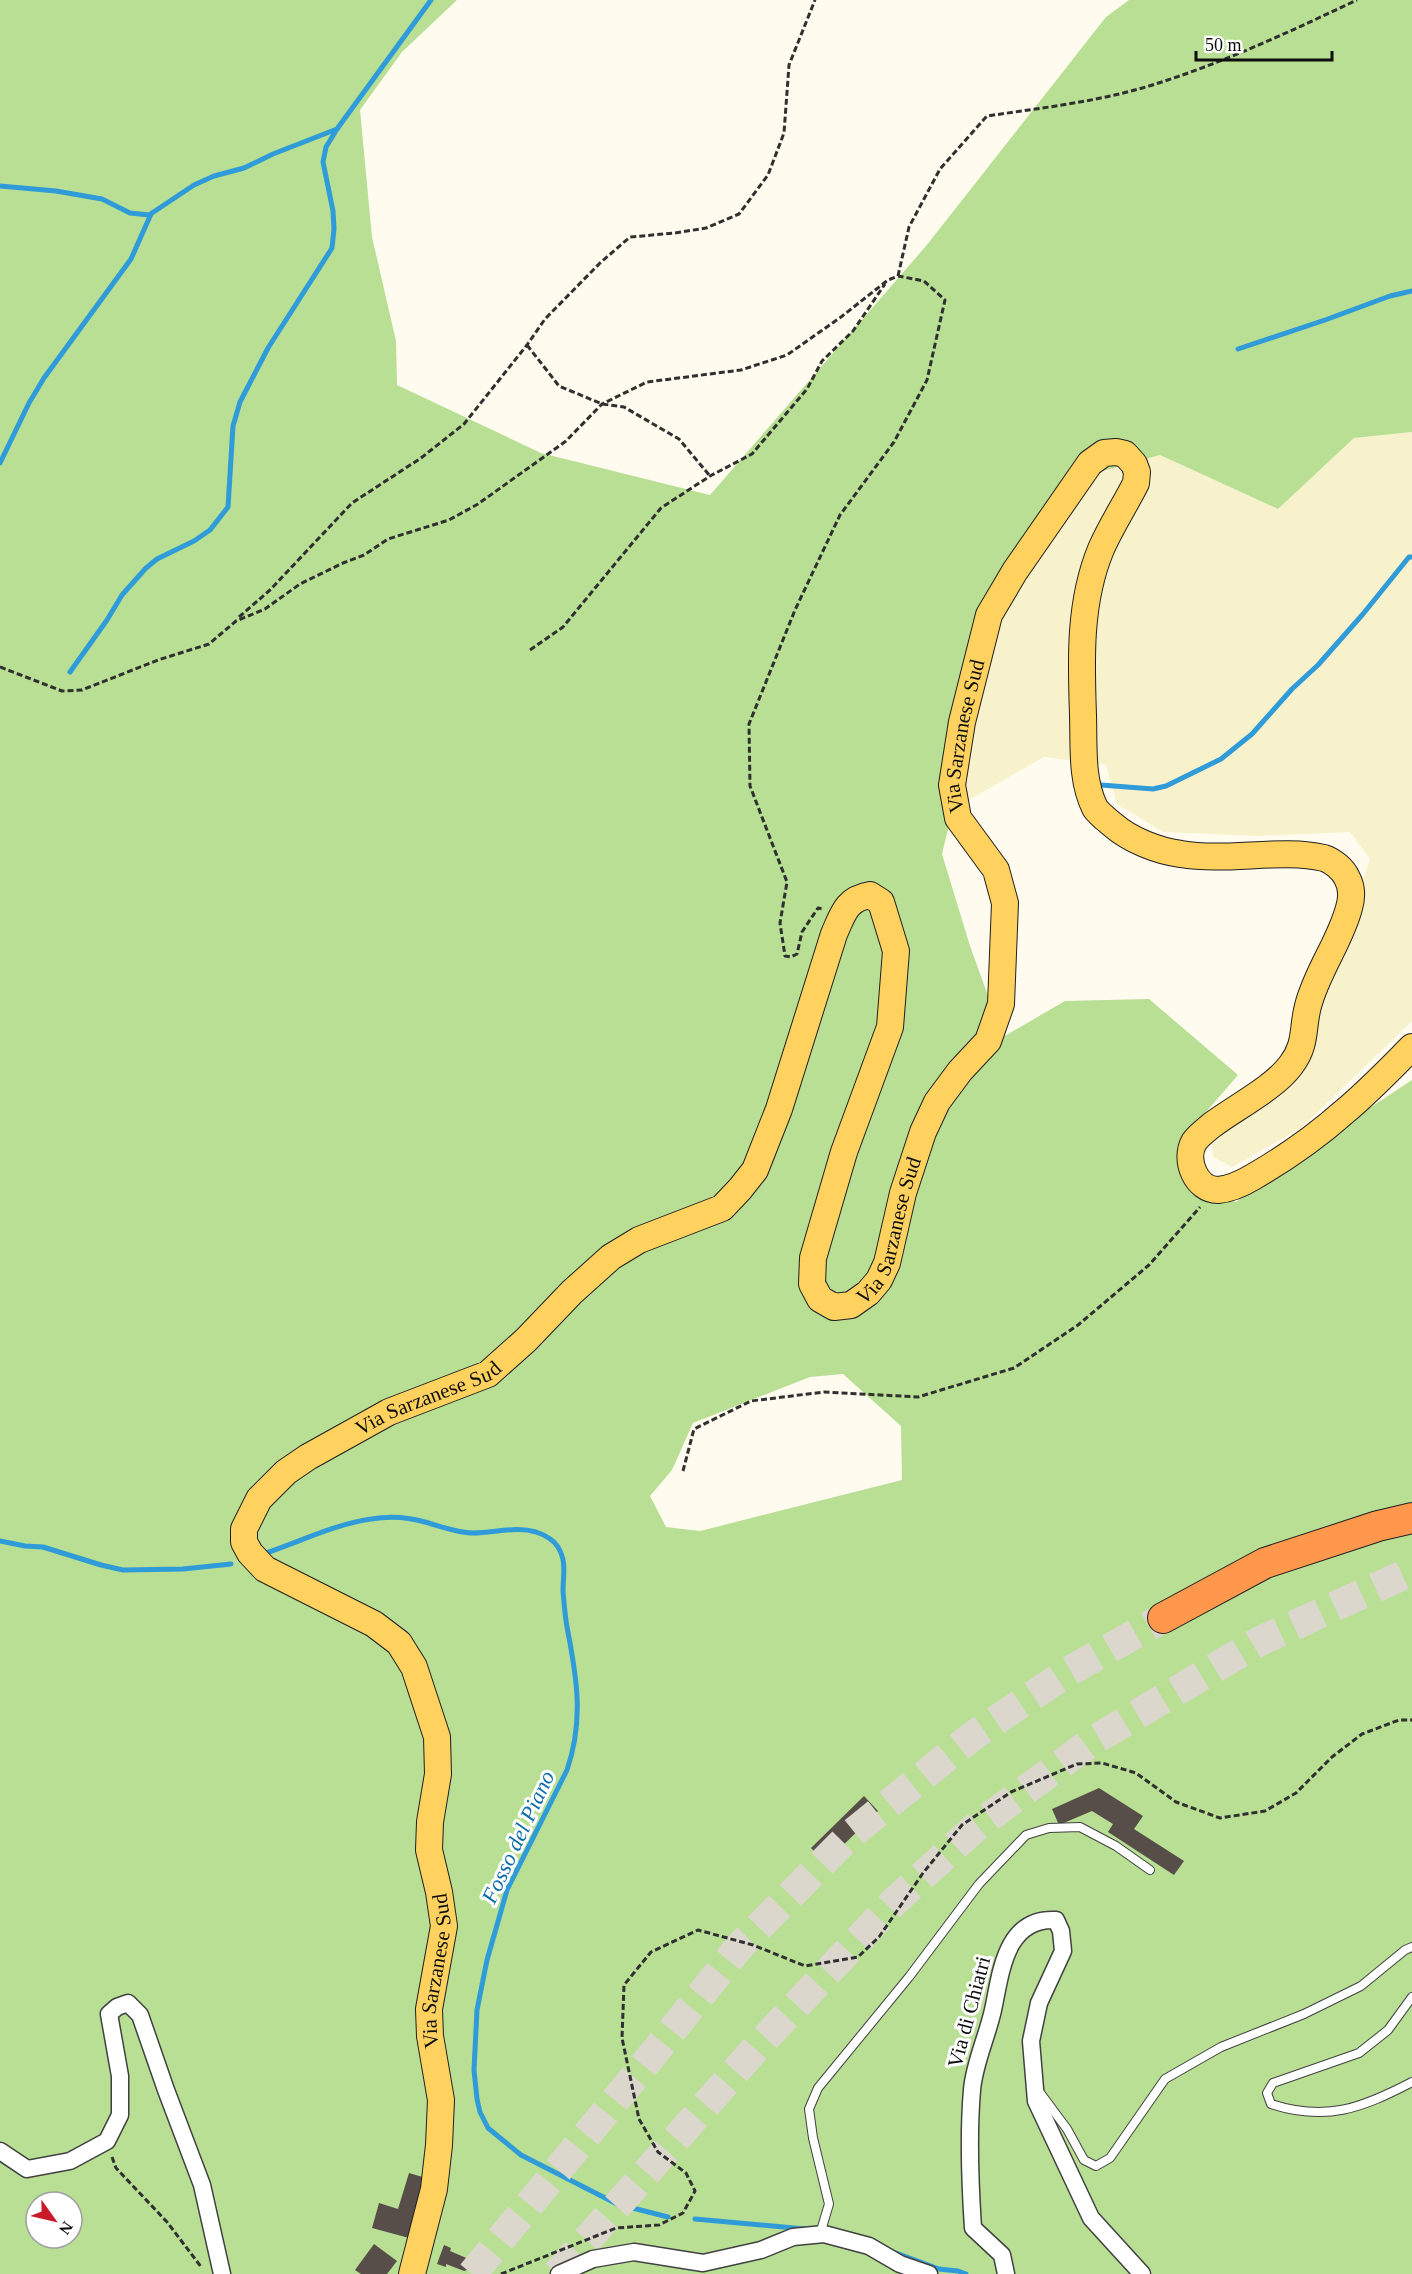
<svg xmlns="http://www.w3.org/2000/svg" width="1412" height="2274" font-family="Georgia,serif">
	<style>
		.farmland { fill: #f8f2cc }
		.forest { fill: #b8df93; fill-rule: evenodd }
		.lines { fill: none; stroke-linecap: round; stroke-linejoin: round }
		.stream { stroke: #2f9bd8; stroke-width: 5 }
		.building { fill: #574e49 }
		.motorway-tunnel { stroke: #dbd7cd; stroke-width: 30; stroke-dasharray: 30 15; stroke-linecap: butt }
		.service-casing { stroke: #414141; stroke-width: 10 }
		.minor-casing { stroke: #414141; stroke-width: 19 }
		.primary-casing { stroke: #1f1f1f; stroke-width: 28 }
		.motorway-casing { stroke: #1f1f1f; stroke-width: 32 }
		.path { stroke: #303030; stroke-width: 3; stroke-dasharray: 6 3; stroke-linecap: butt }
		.service { stroke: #fff; stroke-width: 8 }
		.minor { stroke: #fff; stroke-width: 16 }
		.primary { stroke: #ffd25f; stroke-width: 26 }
		.motorway { stroke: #ff974d; stroke-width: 30 }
		.labels { text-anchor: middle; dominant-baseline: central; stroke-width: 6; stroke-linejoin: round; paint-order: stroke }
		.street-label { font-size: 21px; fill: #0e0e0e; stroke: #fff }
		.water-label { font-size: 22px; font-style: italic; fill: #0c6baa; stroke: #fff }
	</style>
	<rect width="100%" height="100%" fill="#fffbef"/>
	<!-- farmland -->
	<polygon class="farmland" points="1412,432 1412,1021 1301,1128 1232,1167 1213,1157 1211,1134 1313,1049 1328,980 1370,859 1350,832 1257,836 1163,832 1117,804 1106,765 1044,757 953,809 989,615 1085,476 1160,455 1278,509 1354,438"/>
	<!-- forest -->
	<path class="forest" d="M0,0h457l-55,52 -42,58 12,127 24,104 1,44 144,68 169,42 216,-249 180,-229 23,-17h283v432l-58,6 -76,71 -118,-54 -75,21 -96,139 -36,194 -11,45 28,92 33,91 62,-36 84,-2 89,76 -56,65 5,45 49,17 85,-62 91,-60v1194h-1412zM843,1374l58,52 1,54 -202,51 -34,-4 -16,-31 22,-26 21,-47 117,-46zM36,2202h36v36h-36z"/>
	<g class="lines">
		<!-- stream -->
		<g class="stream">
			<polyline points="0,186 56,191 102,199 130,213 149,215 194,185 214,176 244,168 273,154 337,129"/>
			<polyline points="1238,349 1325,320 1390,296 1412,291"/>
			<polyline points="0,463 29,403 44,378 131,259 151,214"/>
			<polyline points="70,672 107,620 122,595 146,568 157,559 194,541 210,530 228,507 233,426 240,402 268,348 332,248 334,229 333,211 323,162 326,147 337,129 431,0"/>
			<polyline points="1101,785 1153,789 1166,786 1221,759 1252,734 1292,689 1318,665 1363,614 1409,557 1412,557"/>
			<polyline points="0,1541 25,1546 43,1547 101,1565 123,1570 183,1569 231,1564"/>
			<path d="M263,1554c34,-11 72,-30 108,-35 17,-3 37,-2 54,3 15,4 32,11 48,11 21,0 43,-7 63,-1 9,3 17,7 22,15 9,15 5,28 5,44 1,12 2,25 4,36 10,51 17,93 0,143l-60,120 -20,70 -10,50 -3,60 3,29 3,13 8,16 33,27 96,49 51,13"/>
			<polyline points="695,2219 805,2229"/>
			<polyline points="896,2253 939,2269 958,2271 966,2274"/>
		</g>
	</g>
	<!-- building -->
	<g class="building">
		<polygon points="1099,1788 1143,1816 1134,1829 1184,1861 1174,1875 1108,1832 1113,1824 1092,1811 1059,1825 1052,1809"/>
		<polygon points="864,1796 878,1811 825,1863 811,1848"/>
		<polygon points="409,2173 426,2178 409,2238 372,2228 379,2203 398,2209"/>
		<polygon points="374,2244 397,2261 387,2274 361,2274 355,2270"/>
		<polygon points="444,2245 451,2248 450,2251 471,2260 470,2269 464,2271 446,2264 446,2267 437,2264"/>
	</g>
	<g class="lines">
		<!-- motorway-tunnel -->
		<g class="motorway-tunnel">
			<polyline points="472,2274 637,2074 740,1946 849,1836 974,1735 1068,1672 1163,1618"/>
			<polyline points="557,2274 757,2047 895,1901 977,1826 1091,1742 1260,1641 1412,1571"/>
		</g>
		<defs>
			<g id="service">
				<path d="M1412,1997l-24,33 -29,23 -86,30 -6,10 4,11c56,18 91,4 141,-22"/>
				<polyline points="1038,2090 1067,2129 1084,2160 1096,2166 1110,2158 1165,2079 1221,2047 1304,2014 1361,1986 1405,1950 1412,1947"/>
				<polyline points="820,2234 829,2204 813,2138 809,2109 818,2088 909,1977 979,1884 1026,1835 1049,1828 1080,1827 1116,1846 1150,1870"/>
			</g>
			<g id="minor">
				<polyline points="0,2151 27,2169 70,2161 107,2141 120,2115 120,2076 109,2014 117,2007 128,2003 140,2015 166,2090 202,2185 222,2274"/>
				<polyline points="559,2274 593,2259 634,2252 703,2263 761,2250 793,2237 824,2234 869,2246 900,2264 929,2274"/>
				<path d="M1006,2274l-4,-19 -29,-27c-3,-45 -5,-92 -1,-138 2,-26 15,-53 21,-80 8,-37 12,-93 63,-90l5,11 2,20 -24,52 -8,38 5,60 55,117 51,56"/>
			</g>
			<g id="primary">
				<path id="s1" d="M412,2274l22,-85 5,-44 2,-45 -11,-64 -1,-27 15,-83 -5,-34 -10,-42 1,-28 8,-48 -1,-37 -23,-70 -15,-24 -25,-19 -109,-55 -15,-16 -6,-11v-13l15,-30 27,-27 22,-15 81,-45 99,-38 38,-34 46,-48 39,-35 28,-17 83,-32 18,-19 15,-19 24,-61 55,-175c9,-20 12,-35 36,-39l11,7 15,49 -6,76 -46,125 -31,106 -1,26 8,15 14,8 17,-2 17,-12 11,-13 8,-17 16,-70 20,-61 14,-30 23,-31 28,-30 13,-37 4,-101 -9,-33 -38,-52 -6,-33 10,-63 27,-107 26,-44 75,-108 14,-10 12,-1 9,2 9,10 3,8 -1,11c-11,22 -25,43 -35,66 -22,53 -20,111 -18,166 1,31 -2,65 12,93 4,6 12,12 18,17 17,15 45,26 68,29 45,8 101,-6 143,4 9,3 19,11 23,20 5,9 5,20 2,30 -9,34 -32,63 -41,98 -6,22 -1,38 -17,59 -17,23 -55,42 -79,60 -6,5 -14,11 -18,17 -10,18 2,48 24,48 12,-1 25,-7 35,-13 31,-18 64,-41 91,-65 24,-20 46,-43 68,-65"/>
			</g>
			<polyline id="motorway" points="1163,1618 1265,1563 1378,1526 1412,1518"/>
		</defs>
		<!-- service casing -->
		<use href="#service" class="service-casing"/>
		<!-- minor casing -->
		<use href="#minor" class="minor-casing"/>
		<!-- primary casing -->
		<use href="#primary" class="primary-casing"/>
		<!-- motorway casing -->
		<use href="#motorway" class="motorway-casing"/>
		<!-- path -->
		<g class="path">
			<path d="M898,276l11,-49 31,-58 47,-53c54,-8 109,-14 162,-30 72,-22 140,-54 208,-86"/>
			<polyline points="527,345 559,386 602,404 624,407 679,439 710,476"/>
			<polyline points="239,617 270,590 352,503 421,458 464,424 527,345 545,319 600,263 630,237 675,233 706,228 739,214 768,175 784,133 789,65 815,0"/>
			<polyline points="530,650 563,627 661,508 710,476 752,454 807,389 822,361 853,331 885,284"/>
			<polyline points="0,667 62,691 82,690 158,660 209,644 236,621 265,609 300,584 343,563 364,555 388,539 449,520 478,504 566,441 602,404 647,382 741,370 787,355 841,317 888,280 898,276 924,281 945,300 927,380 894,442 840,515 795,610 749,724 750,786 787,882 780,923 785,956 791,957 797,954 802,932 818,908 823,909"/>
			<polyline points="683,1471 694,1429 751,1401 824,1392 918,1397 1014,1368 1078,1325 1149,1265 1200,1207"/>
			<polyline points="112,2157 116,2168 167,2222 202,2268"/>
			<polyline points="501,2274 616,2228 659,2225 683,2213 695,2191 686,2173 658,2152 639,2119 622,2038 624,1985 651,1952 698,1930 753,1945 805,1966 858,1957 879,1937 923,1873 962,1825 1011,1792 1077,1764 1102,1763 1136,1773 1176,1802 1220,1818 1265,1811 1296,1793 1332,1757 1362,1734 1399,1720 1412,1720"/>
		</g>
		<!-- service -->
		<use href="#service" class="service"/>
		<!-- minor -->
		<use href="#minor" class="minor"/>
		<!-- primary -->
		<use href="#primary" class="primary"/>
		<!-- motorway -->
		<use href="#motorway" class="motorway"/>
	</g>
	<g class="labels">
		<!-- street labels -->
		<g class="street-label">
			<text stroke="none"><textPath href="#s1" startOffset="2880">Via Sarzanese Sud</textPath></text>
			<text stroke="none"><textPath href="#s1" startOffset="2340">Via Sarzanese Sud</textPath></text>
			<text stroke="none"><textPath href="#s1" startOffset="1080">Via Sarzanese Sud</textPath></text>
			<text stroke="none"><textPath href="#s1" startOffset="308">Via Sarzanese Sud</textPath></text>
			<text transform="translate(969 2012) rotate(-75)">Via di Chiatri</text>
		</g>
		<!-- water labels -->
		<g class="water-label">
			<text transform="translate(518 1837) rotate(-65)">Fosso del Piano</text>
		</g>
	</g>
	<!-- north arrow -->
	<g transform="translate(54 2220) rotate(124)"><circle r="28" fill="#ffffff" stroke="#9f9f9f" stroke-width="1.5"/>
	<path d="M0-4.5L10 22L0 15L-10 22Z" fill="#ca1a29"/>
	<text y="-9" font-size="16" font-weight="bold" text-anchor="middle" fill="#0e0e0e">N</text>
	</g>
	<!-- scale -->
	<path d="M1196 51v9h136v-9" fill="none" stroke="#0e0e0e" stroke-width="3"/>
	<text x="1205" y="51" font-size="18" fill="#0e0e0e" stroke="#ffffff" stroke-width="4.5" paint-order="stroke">50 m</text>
</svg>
